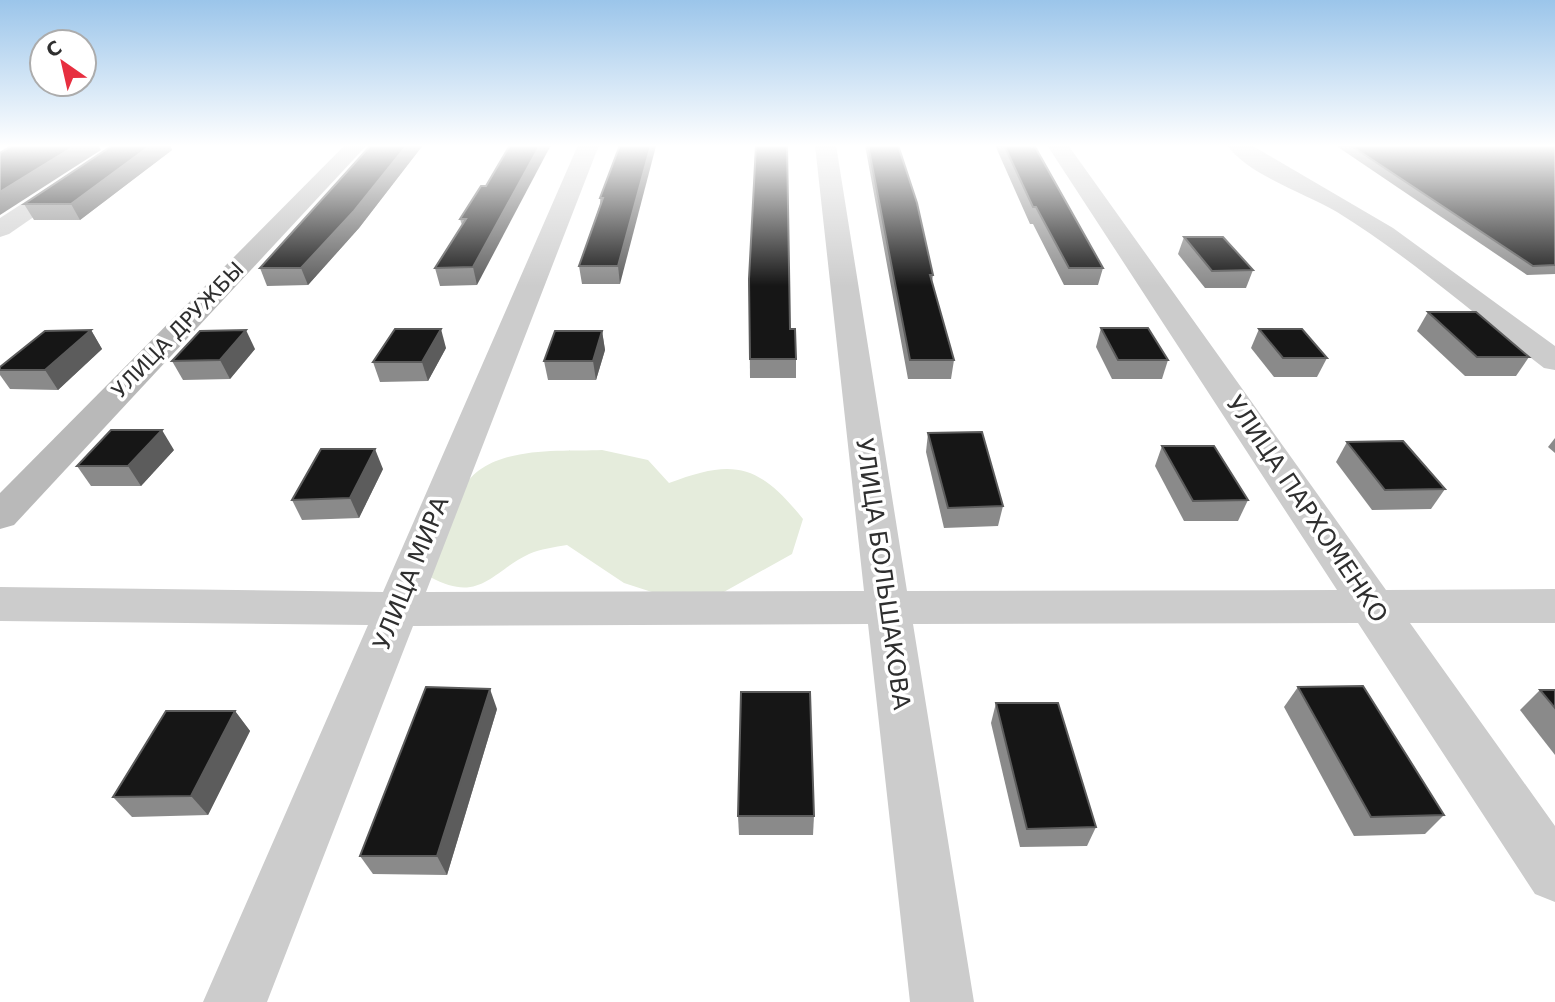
<svg xmlns="http://www.w3.org/2000/svg" width="1555" height="1002" font-family="'DejaVu Sans',sans-serif">
	<style>
		.green { fill: #e5ecdc }
		.lines { fill: none; stroke-linecap: round; stroke-linejoin: round }
		.street { fill: #ccc; fill-rule: evenodd }
		.secondary { fill: #b9b9b9; fill-rule: evenodd }
		.wall { fill: #8a8a8a }
		.shaded-wall { fill: #5c5c5c }
		.building { fill: #161616; stroke: #5c5c5c; stroke-width: 2 }
		.labels { text-anchor: middle; dominant-baseline: central; stroke-width: 7; stroke-linejoin: round; paint-order: stroke }
		.far-street-label { font-size: 21px; fill: #2f2f2f; stroke: #fff }
		.street-label { font-size: 24px; fill: #2f2f2f; stroke: #fff }
	</style>
	<rect width="100%" height="100%" fill="#fff"/>
	<!-- green -->
	<path class="green" d="M602,450l46,10 21,23c65,-25 90,-19 134,36l-11,35 -70,39 -64,1 -34,-11 -57,-38c-12,2 -27,4 -38,9 -38,18 -49,50 -99,23 10,-28 18,-60 32,-87 25,-46 97,-38 140,-40z"/>
	<g class="lines">
		<!-- street -->
		<g class="street">
			<polygon points="113,145 138,145 9,234 0,237 0,218"/>
			<polygon points="578,145 599,145 426,592 864,591 815,145 836,145 907,591 1337,590 1047,145 1068,145 1386,590 1555,589 1555,623 1410,623 1555,826 1555,902 1535,894 1358,623 913,624 974,1002 910,1002 868,624 413,626 267,1002 203,1002 368,625 0,621 0,587 383,592"/>
			<path d="M1227,145h24l142,83 162,118v24l-11,-2c-68,-52 -134,-111 -207,-156 -32,-19 -89,-37 -110,-67z"/>
		</g>
		<!-- secondary -->
		<polygon class="secondary" points="345,145 367,145 14,525 0,529 0,493"/>
	</g>
	<!-- wall -->
	<g class="wall">
		<polygon points="113,145 170,145 172,150 80,220 34,220 24,204"/>
		<polygon points="371,145 423,145 359,228 308,285 267,286 260,268"/>
		<polygon points="620,145 620,284 582,284 579,266 600,205 600,198"/>
		<polygon points="865,145 898,145 933,275 932,282 954,360 951,379 908,379"/>
		<polygon points="995,145 1031,145 1103,268 1098,285 1064,285 1033,224 1030,224"/>
		<polygon points="1335,145 1555,145 1555,274 1527,275"/>
		<polygon points="486,186 477,285 440,286 435,268 462,225 460,219"/>
		<polygon points="1184,237 1253,270 1246,288 1205,288 1178,254"/>
		<polygon points="749,279 796,359 796,378 750,378"/>
		<polygon points="1428,312 1529,357 1516,376 1465,376 1417,331"/>
		<polygon points="1101,328 1168,360 1162,379 1112,379 1096,347"/>
		<polygon points="1259,329 1327,358 1317,377 1274,377 1251,348"/>
		<polygon points="91,330 102,349 58,390 10,389 0,375 0,367"/>
		<polygon points="602,331 605,350 596,380 548,380 544,361"/>
		<polygon points="446,348 428,381 380,382 373,362"/>
		<polygon points="255,349 230,379 183,380 172,361"/>
		<polygon points="928,433 1003,506 998,526 944,528 926,452"/>
		<polygon points="1555,438 1555,453 1548,447"/>
		<polygon points="1347,442 1445,489 1431,509 1372,510 1336,462"/>
		<polygon points="1162,446 1248,500 1238,521 1184,521 1155,466"/>
		<polygon points="174,450 141,486 91,486 77,466"/>
		<polygon points="383,469 359,518 302,520 292,500"/>
		<polygon points="1298,687 1444,815 1425,834 1354,836 1284,707"/>
		<polygon points="1540,690 1555,690 1555,755 1520,710"/>
		<polygon points="996,703 1096,827 1087,846 1020,847 991,723"/>
		<polygon points="497,709 447,875 373,874 360,856"/>
		<polygon points="235,711 250,731 208,815 132,817 113,797"/>
		<polygon points="738,816 814,816 813,835 739,835"/>
	</g>
	<!-- shaded-wall -->
	<g class="shaded-wall">
		<polygon points="76,145 98,145 101,150 0,215 0,192"/>
		<polygon points="151,145 170,145 172,150 80,220 71,204"/>
		<polygon points="407,145 423,145 359,228 308,285 301,268"/>
		<polygon points="540,145 551,145 477,285 473,267"/>
		<polygon points="651,145 656,146 620,284 618,266"/>
		<polygon points="441,329 446,348 428,381 422,362"/>
		<polygon points="91,330 102,349 58,390 45,370"/>
		<polygon points="246,330 255,349 230,379 220,360"/>
		<polygon points="602,331 605,350 596,380 593,361"/>
		<polygon points="162,430 174,450 141,486 128,466"/>
		<polygon points="375,449 383,469 359,518 350,498"/>
		<polygon points="490,689 497,709 447,875 437,856"/>
		<polygon points="235,711 250,731 208,815 191,796"/>
	</g>
	<!-- building -->
	<g class="building">
		<polygon points="13,145 76,145 0,192 0,153"/>
		<polygon points="113,145 151,145 71,204 24,204"/>
		<polygon points="371,145 407,145 354,211 301,268 260,268"/>
		<polygon points="510,145 540,145 473,267 435,268 466,219 460,219 481,186 486,186"/>
		<polygon points="620,145 651,145 618,266 579,266 603,198 600,198"/>
		<polygon points="756,145 787,145 790,329 795,329 796,359 750,359 749,279"/>
		<polygon points="868,145 898,145 917,203 933,275 930,275 954,360 910,360"/>
		<polygon points="1004,145 1031,145 1032,147 1034,145 1103,268 1069,268 1036,207 1033,207"/>
		<polygon points="1350,145 1555,145 1555,265 1533,266"/>
		<polygon points="1184,237 1223,237 1253,270 1212,271"/>
		<polygon points="1428,312 1476,312 1529,357 1477,357"/>
		<polygon points="1101,328 1148,328 1168,360 1118,360"/>
		<polygon points="395,329 441,329 422,362 373,362"/>
		<polygon points="1259,329 1302,329 1327,358 1283,358"/>
		<polygon points="91,330 45,370 0,370 0,367 45,331"/>
		<polygon points="246,330 220,360 172,361 200,331"/>
		<polygon points="555,331 602,331 593,361 544,361"/>
		<polygon points="111,430 162,430 128,466 77,466"/>
		<polygon points="982,432 1003,506 948,508 928,433"/>
		<polygon points="1403,441 1445,489 1385,490 1347,442"/>
		<polygon points="1162,446 1214,446 1248,500 1193,501"/>
		<polygon points="321,449 375,449 350,498 292,500"/>
		<polygon points="1363,686 1444,815 1371,817 1298,687"/>
		<polygon points="426,687 490,689 437,856 360,856"/>
		<polygon points="1540,690 1555,690 1555,708"/>
		<polygon points="741,692 810,692 814,816 738,816"/>
		<polygon points="996,703 1058,703 1096,827 1027,829"/>
		<polygon points="166,711 235,711 191,796 113,797"/>
	</g>
	<!-- sky -->
	<linearGradient id="sky" x2="0" y2="1"><stop stop-color="#9bc5ea"/><stop offset="0.51" stop-color="#fff"/><stop offset="1" stop-color="#fff" stop-opacity="0"/></linearGradient>
	<rect width="1555" height="286" fill="url(#sky)"/>
	<g class="labels">
		<!-- far-street labels -->
		<g class="far-street-label">
			<text transform="translate(178 330) rotate(-46)">УЛИЦА ДРУЖБЫ</text>
		</g>
		<!-- street labels -->
		<g class="street-label">
			<text transform="translate(1307 509) rotate(56)">УЛИЦА ПАРХОМЕНКО</text>
			<text transform="translate(411 573) rotate(-68)">УЛИЦА МИРА</text>
			<text transform="translate(883 574) rotate(82)">УЛИЦА БОЛЬШАКОВА</text>
		</g>
	</g>
	<!-- north arrow -->
	<g transform="translate(63 63) rotate(326)"><circle r="33" fill="#ffffff" stroke="#acacac" stroke-width="2"/>
	<path d="M0-5L12 26L0 18L-12 26Z" fill="#e72f40"/>
	<text y="-10" font-size="19" font-weight="bold" text-anchor="middle" fill="#2f2f2f">С</text>
	</g>
</svg>
